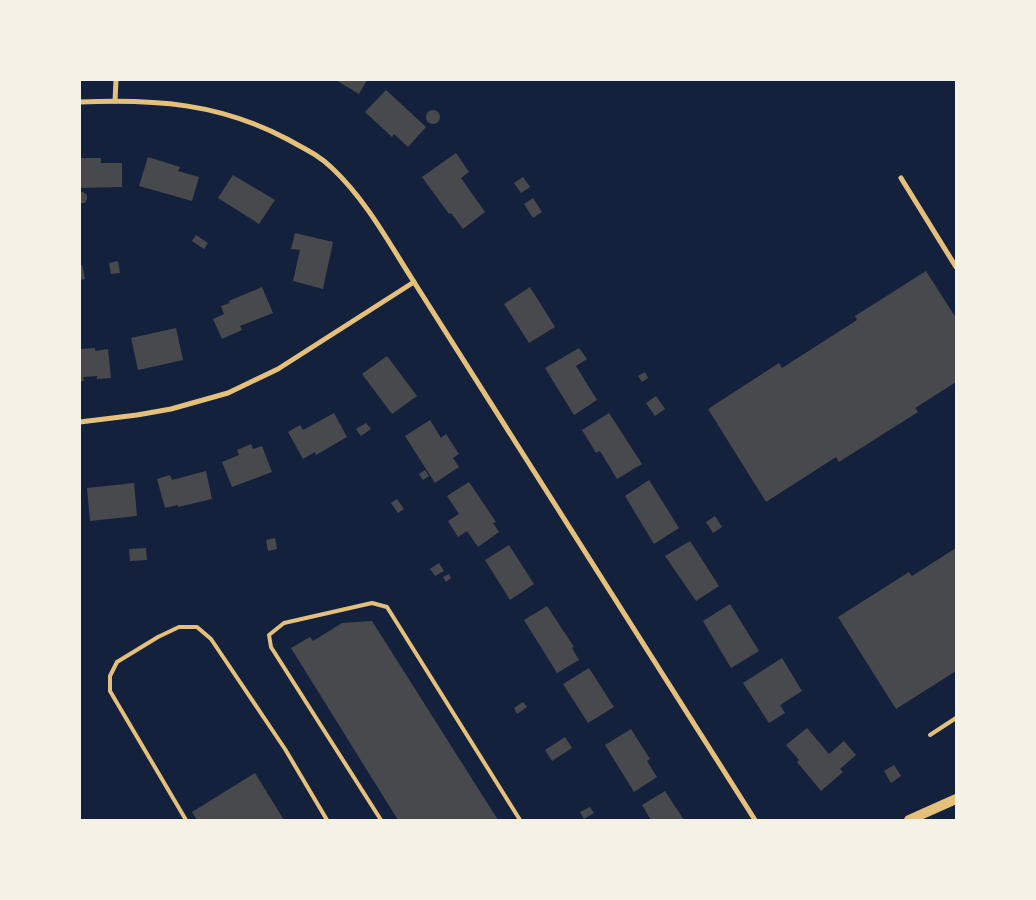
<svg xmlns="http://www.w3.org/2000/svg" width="1036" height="900" font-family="Jost,sans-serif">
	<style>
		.building { fill: #48494c }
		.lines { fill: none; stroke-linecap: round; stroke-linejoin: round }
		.service { stroke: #e5c07b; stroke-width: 4 }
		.minor { stroke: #e5c07b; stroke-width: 5 }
		.secondary { stroke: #e5c07b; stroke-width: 10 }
	</style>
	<rect width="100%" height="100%" fill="#14213d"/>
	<!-- building -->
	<g class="building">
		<polygon points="336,80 367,80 359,94"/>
		<polygon points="386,90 426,127 408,147 394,134 392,137 365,112"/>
		<circle cx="433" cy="117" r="7"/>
		<polygon points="456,153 469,172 461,178 485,212 463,229 451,213 449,214 422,177"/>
		<polygon points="148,157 180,167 178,171 199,177 192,201 139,186"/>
		<polygon points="80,158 101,158 101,163 122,163 122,187 80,188"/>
		<polygon points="233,175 275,200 259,224 218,198"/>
		<polygon points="523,177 530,187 521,193 514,183"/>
		<polygon points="80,192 83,192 87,195 87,199 85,203 80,203"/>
		<polygon points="533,198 542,212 533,218 524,204"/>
		<polygon points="295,233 333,242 323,289 293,281 300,250 291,249"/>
		<polygon points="196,235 208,243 204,249 192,241"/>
		<polygon points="118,261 120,273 111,274 109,263"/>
		<polygon points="80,265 82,265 85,279 80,280"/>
		<polygon points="926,271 956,318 956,382 915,408 918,412 839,462 836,457 766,502 708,409 779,363 782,368 857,320 855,316"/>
		<polygon points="262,287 273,313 240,326 242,330 222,339 213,319 224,314 221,306 230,303 229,301"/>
		<polygon points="530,287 555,327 529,343 504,304"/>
		<polygon points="176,328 183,360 138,370 131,338"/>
		<polygon points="95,348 95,351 108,349 111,378 97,379 97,376 83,377 84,381 80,381 80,349"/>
		<polygon points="579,348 587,359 576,366 597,400 574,415 545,368"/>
		<polygon points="387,356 417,396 392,414 362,374"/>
		<polygon points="645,372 648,378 642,382 638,376"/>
		<polygon points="656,396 665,409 655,416 646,403"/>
		<polygon points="334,413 347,437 316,455 315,452 303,459 288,432 300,425 303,430"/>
		<polygon points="609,413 642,464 617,479 600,451 596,453 582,430"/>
		<polygon points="430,420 441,438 446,434 459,454 453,458 459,467 435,483 405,436"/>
		<polygon points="366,423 371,429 361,436 356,429"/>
		<polygon points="251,444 253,449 262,446 272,472 232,487 222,462 239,455 237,450"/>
		<polygon points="425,470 429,476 423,480 419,474"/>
		<polygon points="206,471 212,499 178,507 178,505 165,508 157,479 170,475 172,480"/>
		<polygon points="649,480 679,528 654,544 625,496"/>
		<polygon points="469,482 496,522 493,523 499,532 478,547 467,531 458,537 448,521 459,514 447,496"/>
		<polygon points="134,483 137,516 90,521 87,488"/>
		<polygon points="397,499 404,509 398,513 391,503"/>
		<polygon points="715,516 722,527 713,533 706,522"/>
		<polygon points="275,538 277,549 268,551 266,540"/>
		<polygon points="690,541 719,586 696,601 665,556"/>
		<polygon points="509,545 534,584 510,600 485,560"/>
		<polygon points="146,548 147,560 130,561 129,549"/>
		<polygon points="956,548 956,671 896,709 838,617 909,572 912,576"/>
		<polygon points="439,563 444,571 435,576 430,569"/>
		<polygon points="449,574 451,578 446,582 443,577"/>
		<polygon points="730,604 759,651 731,668 703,621"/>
		<polygon points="547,606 574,647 572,648 579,660 557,673 524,620"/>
		<polygon points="372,621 498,820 398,820 291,648 310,637 313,641 342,623"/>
		<polygon points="782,658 802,691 780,705 785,713 769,723 743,683"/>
		<polygon points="589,668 614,707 588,723 563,684"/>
		<polygon points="523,702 527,707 517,714 514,708"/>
		<polygon points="807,728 829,754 844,741 856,755 840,769 843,772 821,791 797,762 799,760 786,745"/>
		<polygon points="631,729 650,759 647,761 657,777 634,792 605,745"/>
		<polygon points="565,737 572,748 552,761 545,750"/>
		<polygon points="894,765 901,776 891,783 884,771"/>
		<polygon points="255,773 284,820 197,820 192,812"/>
		<polygon points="665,791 684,820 651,820 642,805"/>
		<polygon points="590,807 594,813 584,819 580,812"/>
	</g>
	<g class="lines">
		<!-- service -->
		<g class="service">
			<polyline points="930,735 956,718"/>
			<polyline points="186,820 110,691 110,676 117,662 158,637 179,627 197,627 211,639 285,749 327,820"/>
			<polyline points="381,820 271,647 269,635 284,623 372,603 387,607 520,820"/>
		</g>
		<!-- minor -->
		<g class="minor">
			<polyline points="115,101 116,80"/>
			<path d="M80,102c75,-3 139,1 207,37 16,9 32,16 45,29 34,32 57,75 82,114l341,538"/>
			<polyline points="901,178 956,267"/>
			<polyline points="80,422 137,415 171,409 228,393 278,369 414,282"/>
		</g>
		<!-- secondary -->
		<polyline class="secondary" points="909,820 956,799"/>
	</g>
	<!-- border -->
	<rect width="1036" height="900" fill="none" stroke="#f6f1e7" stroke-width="162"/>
</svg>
